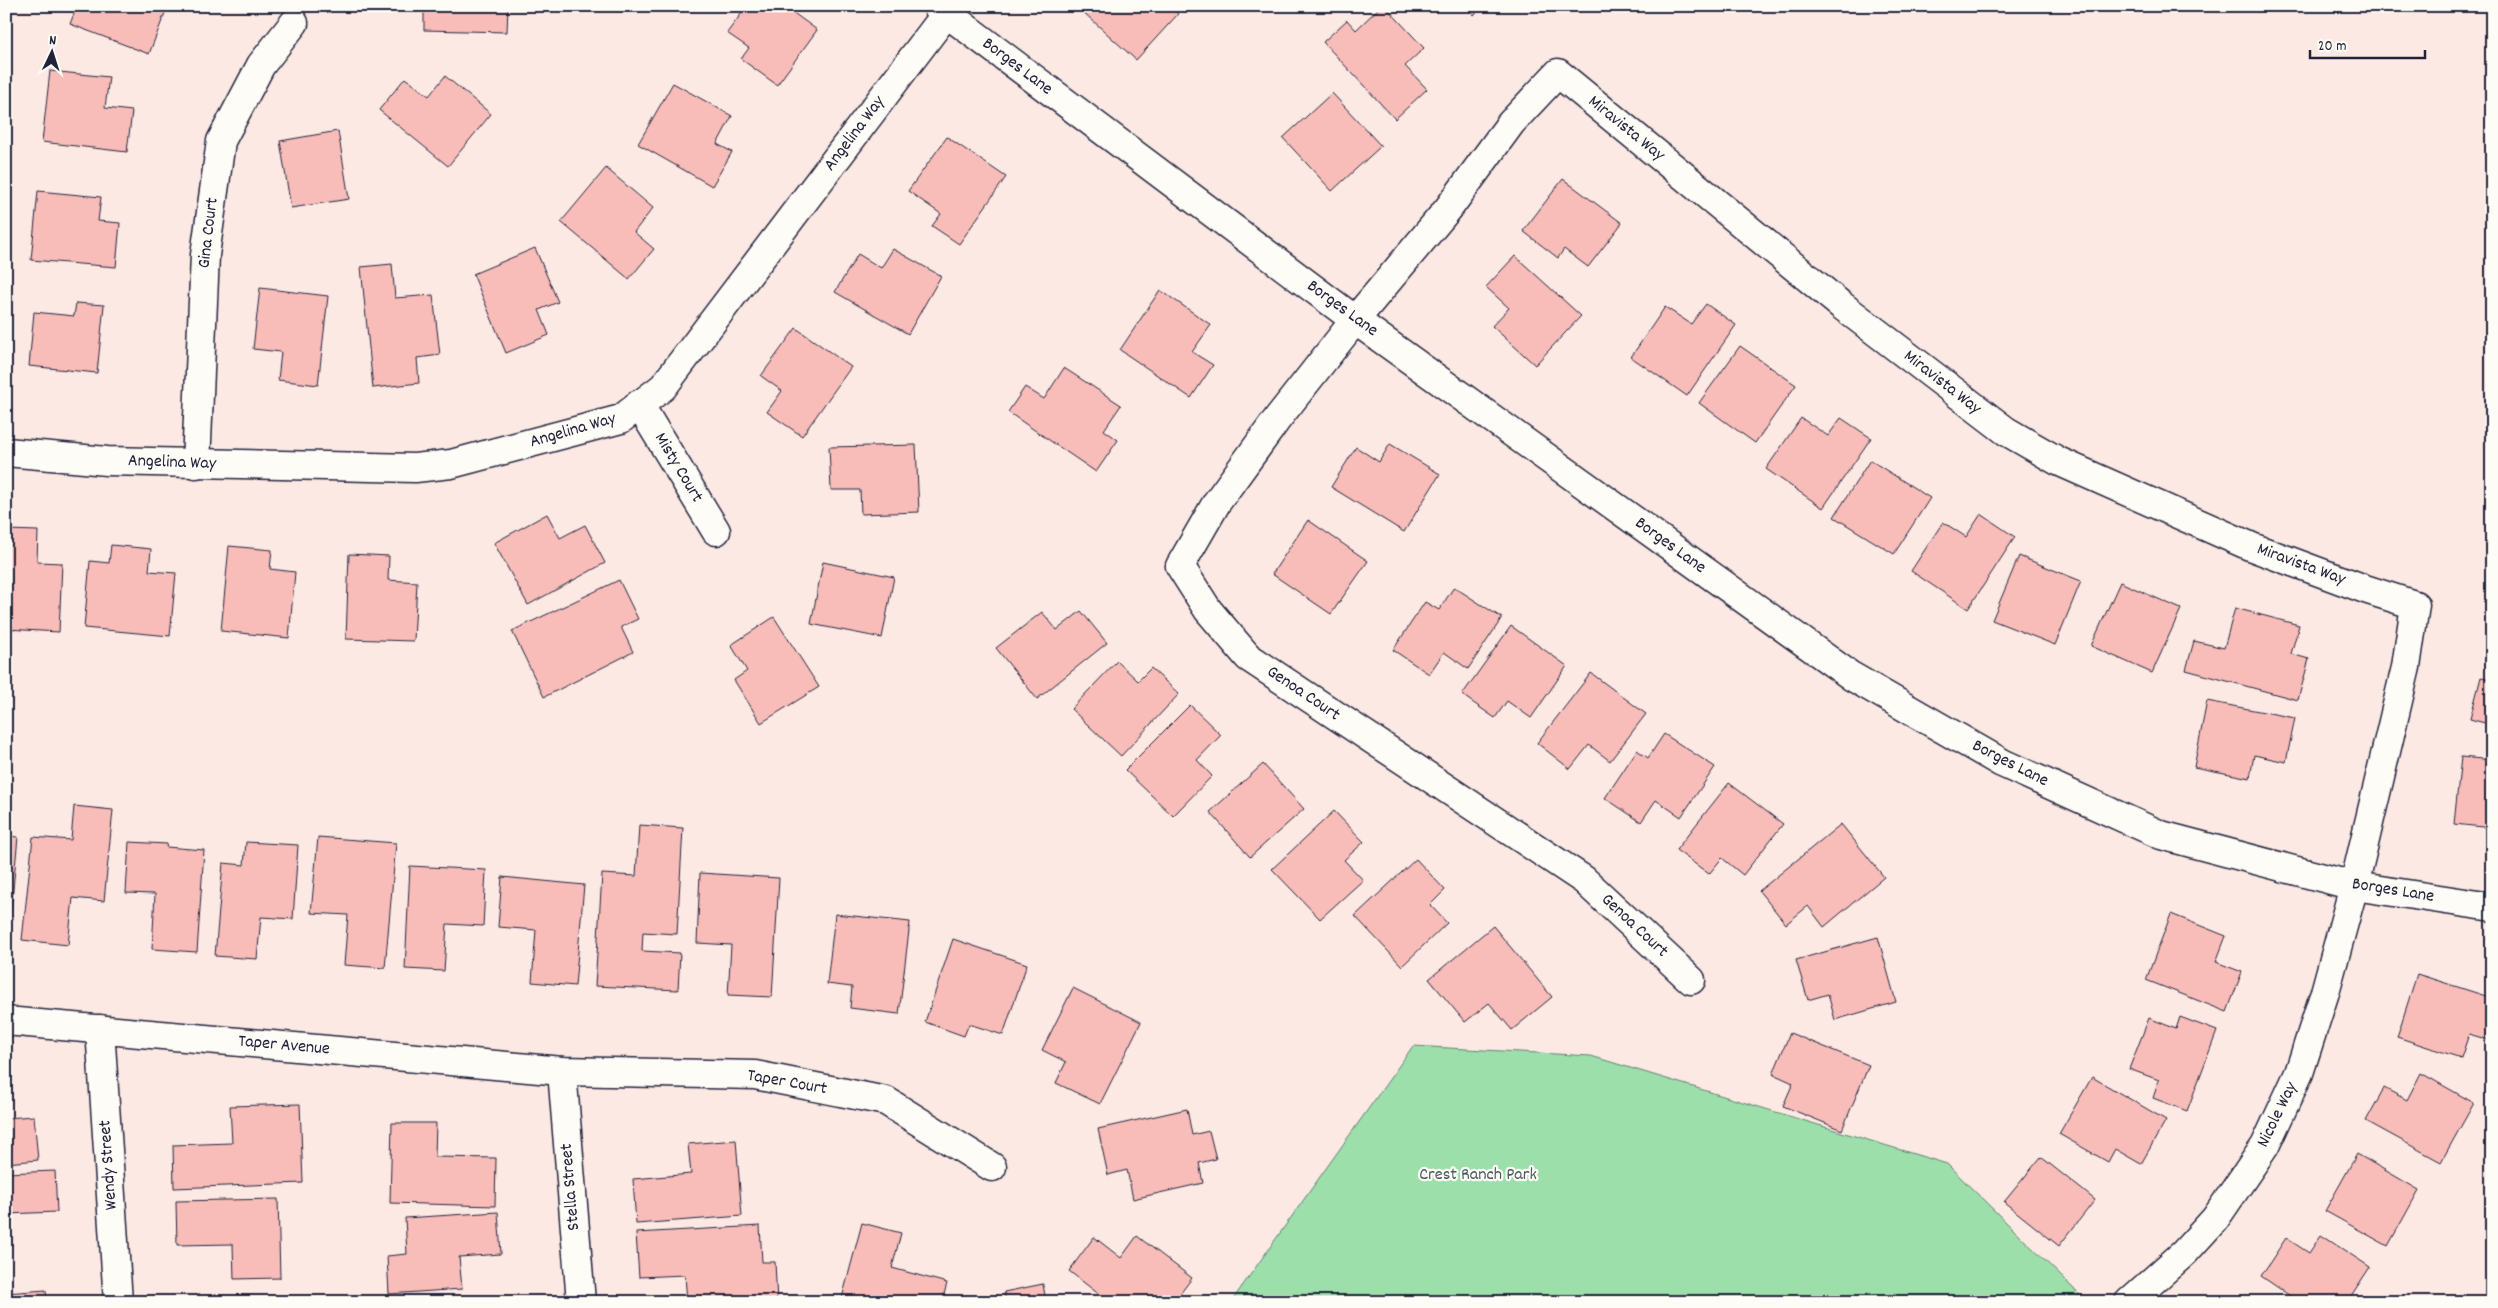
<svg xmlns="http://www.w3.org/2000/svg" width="2498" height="1308" font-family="Dekko,sans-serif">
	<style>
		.green { fill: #9ddfaa; stroke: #608072 }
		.building { fill: #f9bdb9; stroke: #22223b }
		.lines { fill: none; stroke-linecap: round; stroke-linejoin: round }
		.minor-casing { stroke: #22223b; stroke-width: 31 }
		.tertiary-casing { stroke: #22223b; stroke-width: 31 }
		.minor { stroke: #fdfcf7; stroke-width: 28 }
		.tertiary { stroke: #fdfcf7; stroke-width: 28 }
		.labels { text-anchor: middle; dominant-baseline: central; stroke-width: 4.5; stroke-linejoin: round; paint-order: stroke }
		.street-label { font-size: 18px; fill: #22223b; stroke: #fdfcf7 }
		.park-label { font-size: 18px; fill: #475b5c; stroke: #fdfcf7 }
	</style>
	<rect width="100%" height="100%" fill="#fce9e4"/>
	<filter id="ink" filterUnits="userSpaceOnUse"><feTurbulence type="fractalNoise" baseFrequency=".02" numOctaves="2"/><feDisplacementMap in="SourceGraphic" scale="10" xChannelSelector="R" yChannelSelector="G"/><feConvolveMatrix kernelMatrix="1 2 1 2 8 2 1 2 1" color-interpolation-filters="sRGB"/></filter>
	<g filter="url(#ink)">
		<!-- green -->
		<polygon class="green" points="1413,1046 1591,1056 1947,1164 2080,1295 2073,1302 1231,1302"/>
		<!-- building -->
		<g class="building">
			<polygon points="77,6 149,6 165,13 149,54 70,24"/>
			<polygon points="424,6 508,6 507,32 424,30"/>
			<polygon points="747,6 784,6 817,30 777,85 741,59 749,48 727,33"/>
			<polygon points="1084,6 1170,6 1178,14 1136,60 1081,10"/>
			<polygon points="1381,6 1385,6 1424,48 1405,66 1427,89 1395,119 1323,42 1347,20 1356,30"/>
			<polygon points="1467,6 1484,6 1474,15"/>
			<polygon points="50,71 109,77 105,108 132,111 127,152 42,142"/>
			<polygon points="445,76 491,114 448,166 379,110 405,78 429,96"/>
			<polygon points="673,83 732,116 717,144 732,152 712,186 638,144"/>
			<polygon points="1332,93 1381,146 1332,191 1283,138"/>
			<polygon points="338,131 349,199 291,208 280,141"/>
			<polygon points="947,137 1006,177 959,244 932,226 941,214 908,191"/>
			<polygon points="606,168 653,208 634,232 654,249 629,279 561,222"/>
			<polygon points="1563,179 1622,223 1588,267 1564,249 1558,258 1523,231"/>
			<polygon points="38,191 101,197 98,221 120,223 116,267 31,260"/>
			<polygon points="535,248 558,302 539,310 549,335 506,353 473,274"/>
			<polygon points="893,249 941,276 908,334 835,292 858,254 881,268"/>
			<polygon points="1515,256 1581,316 1535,365 1492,326 1509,308 1486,287"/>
			<polygon points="392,264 395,298 433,295 440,355 417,358 419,383 373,388 361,267"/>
			<polygon points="260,288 328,296 318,385 278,380 281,352 253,349"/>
			<polygon points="1160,290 1211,325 1192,352 1213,365 1191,398 1120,350"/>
			<polygon points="76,303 104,305 97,373 29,366 34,312 74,316"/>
			<polygon points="1706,304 1736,325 1687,396 1631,357 1665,307 1691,324"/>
			<polygon points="796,328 851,367 802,436 767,412 782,391 761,376"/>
			<polygon points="1740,346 1796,385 1755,443 1699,403"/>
			<polygon points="1064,368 1121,405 1104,430 1118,440 1096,472 1008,412 1025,387 1044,399"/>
			<polygon points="1801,418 1828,436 1841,418 1871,438 1823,508 1766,469"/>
			<polygon points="1390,444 1440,474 1404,532 1331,487 1356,447 1379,462"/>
			<polygon points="916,445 919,512 861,514 860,490 831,490 829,447"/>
			<polygon points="1870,460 1930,498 1894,554 1834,517"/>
			<polygon points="547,514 560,538 585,525 605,563 528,605 494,543"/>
			<polygon points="1981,514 2015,537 1968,609 1911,571 1943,522 1966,537"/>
			<polygon points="1308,520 1368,561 1331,614 1272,574"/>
			<polygon points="6,530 38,531 37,562 62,563 59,632 6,629"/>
			<polygon points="111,545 151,549 149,571 176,573 170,636 84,628 90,561 109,563"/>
			<polygon points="229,546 272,550 270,569 295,572 289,638 221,631"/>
			<polygon points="349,554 389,556 388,580 417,582 414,641 346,639"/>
			<polygon points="2019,556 2081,581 2055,645 1992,620"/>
			<polygon points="823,562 894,577 882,638 811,624"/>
			<polygon points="619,580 638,619 621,627 633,652 544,697 512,631"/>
			<polygon points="2120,582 2181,609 2152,673 2091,646"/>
			<polygon points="1454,587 1502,618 1468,669 1444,652 1429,674 1393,650 1425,602 1439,610"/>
			<polygon points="2235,608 2299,625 2291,654 2309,659 2298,700 2186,670 2194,641 2224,648"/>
			<polygon points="1081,611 1107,643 1037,699 996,648 1042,612 1057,630"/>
			<polygon points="774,617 819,687 761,723 734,680 747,671 731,645"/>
			<polygon points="1511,626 1567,666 1531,718 1507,701 1495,718 1462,695"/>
			<polygon points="1117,661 1138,681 1151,668 1179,694 1121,756 1071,709"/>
			<polygon points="1591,673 1646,714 1610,761 1589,745 1570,769 1537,743"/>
			<polygon points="2481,677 2492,679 2492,725 2470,719"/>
			<polygon points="2207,701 2295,718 2286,762 2254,755 2250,778 2194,767"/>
			<polygon points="1190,705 1221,735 1197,760 1212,776 1173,816 1125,770"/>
			<polygon points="1664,734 1715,767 1681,817 1656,800 1641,822 1605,798 1637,750 1648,758"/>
			<polygon points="2461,757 2492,760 2492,828 2454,824"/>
			<polygon points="1263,764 1304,809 1250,857 1210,812"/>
			<polygon points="1729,783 1783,824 1743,875 1722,858 1709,874 1676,850"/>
			<polygon points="74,806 113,810 104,901 73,898 68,945 22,940 33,837 71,840"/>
			<polygon points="1334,811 1364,842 1344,860 1363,880 1320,919 1272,869"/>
			<polygon points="1841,824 1884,877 1824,927 1808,906 1786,924 1759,891"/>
			<polygon points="639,825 683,828 677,934 643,932 642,951 680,953 678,990 595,986 602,874 636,876"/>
			<polygon points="6,836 18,837 8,942 6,942"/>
			<polygon points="318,837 396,843 385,968 344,965 348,915 311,913"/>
			<polygon points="129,842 167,844 166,847 204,850 197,952 152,949 155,894 126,893"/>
			<polygon points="246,842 298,845 293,919 261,917 257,959 215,956 223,863 244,865"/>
			<polygon points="1416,859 1445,890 1430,905 1447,923 1402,966 1355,916"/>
			<polygon points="410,866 486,870 483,926 447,924 444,971 405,969"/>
			<polygon points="700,873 779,878 772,997 728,995 731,945 697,943"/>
			<polygon points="502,877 584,885 575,986 532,982 536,930 498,927"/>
			<polygon points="835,914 910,922 899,1014 850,1008 852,987 827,984"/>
			<polygon points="2171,914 2226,936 2216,962 2242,972 2227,1012 2146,980"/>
			<polygon points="1493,926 1552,997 1512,1030 1489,1003 1465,1022 1429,979"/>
			<polygon points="1878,937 1896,1002 1835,1020 1828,994 1808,1000 1796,960"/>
			<polygon points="953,939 1027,964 1003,1035 969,1024 964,1036 925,1022"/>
			<polygon points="2417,974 2489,997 2486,1007 2492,1009 2492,1041 2469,1034 2461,1058 2397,1037"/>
			<polygon points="1073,988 1141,1022 1100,1104 1056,1083 1066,1062 1042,1050"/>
			<polygon points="2180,1017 2217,1031 2187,1111 2153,1098 2159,1080 2129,1069 2149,1018 2176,1029"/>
			<polygon points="1790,1033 1869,1065 1842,1130 1783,1106 1793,1083 1773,1074"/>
			<polygon points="2421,1073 2474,1103 2441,1162 2366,1121 2384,1088 2407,1100"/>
			<polygon points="2092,1077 2166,1120 2141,1164 2115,1149 2108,1162 2059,1134"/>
			<polygon points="300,1104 303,1183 174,1188 173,1145 232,1143 230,1106"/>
			<polygon points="1187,1109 1192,1135 1209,1131 1216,1159 1199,1163 1203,1183 1133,1199 1127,1170 1108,1175 1098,1129"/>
			<polygon points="34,1116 38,1160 6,1163 6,1118"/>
			<polygon points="392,1123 436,1123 435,1157 496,1158 495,1206 390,1203"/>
			<polygon points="736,1140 742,1216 636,1224 633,1179 691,1174 688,1144"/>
			<polygon points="2357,1154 2419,1190 2388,1246 2325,1211"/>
			<polygon points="2041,1157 2095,1200 2059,1246 2004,1202"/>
			<polygon points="55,1171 57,1212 6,1214 6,1173"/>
			<polygon points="278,1199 280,1278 234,1279 233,1244 177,1245 176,1201"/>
			<polygon points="498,1212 501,1254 459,1257 462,1289 389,1294 387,1256 407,1254 405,1218"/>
			<polygon points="862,1223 901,1233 892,1268 947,1283 942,1302 841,1302"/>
			<polygon points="760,1226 762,1262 775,1262 777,1302 687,1302 685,1275 639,1277 636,1233"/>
			<polygon points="2321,1235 2370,1267 2347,1302 2299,1302 2261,1276 2286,1238 2309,1253"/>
			<polygon points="1137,1236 1192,1278 1174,1302 1109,1302 1069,1271 1094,1237 1121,1258"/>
			<polygon points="1043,1284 1046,1302 1006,1302 1004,1292"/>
			<polygon points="46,1290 47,1302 6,1302 6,1293"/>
			<polygon points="276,1299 276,1302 224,1302 224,1301"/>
		</g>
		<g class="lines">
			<defs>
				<g id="minor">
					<polyline points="639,404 716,531"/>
					<polyline points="6,452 107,461 415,468 451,464 621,419 663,387 952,6"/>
					<polyline points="196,464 205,255 221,141 261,65 294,23"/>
					<polyline points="1691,980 1584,880 1248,657 1208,610 1180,566 1217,502 1278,418 1355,320 1448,209 1511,123 1558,73 1841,305 2006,431 2058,461 2252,547 2365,589 2415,605 2406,667 2354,886 2325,992 2299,1073 2265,1146 2215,1219 2184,1253 2129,1302"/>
					<polyline points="6,1021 562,1071 755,1075 886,1101 992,1167"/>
					<polyline points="100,1029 118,1302"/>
					<polyline points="562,1071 581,1302"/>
				</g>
				<polyline id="tertiary" points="937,6 1355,320 1851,676 2002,763 2161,835 2354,886 2492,907"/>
			</defs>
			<!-- minor casing -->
			<use href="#minor" class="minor-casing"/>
			<!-- tertiary casing -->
			<use href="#tertiary" class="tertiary-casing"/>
			<!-- minor -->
			<use href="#minor" class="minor"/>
			<!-- tertiary -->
			<use href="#tertiary" class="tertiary"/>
		</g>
	</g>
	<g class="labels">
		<!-- street labels -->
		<g class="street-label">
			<text transform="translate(1017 67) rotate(37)">Borges Lane</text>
			<text transform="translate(1626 129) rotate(39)">Miravista Way</text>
			<text transform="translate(855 134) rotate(-53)">Angelina Way</text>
			<text transform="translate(209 233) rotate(-83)">Gina Court</text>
			<text transform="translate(1342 309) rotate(36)">Borges Lane</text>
			<text transform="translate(1942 383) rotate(38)">Miravista Way</text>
			<text transform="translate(573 431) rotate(-16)">Angelina Way</text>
			<text transform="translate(172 463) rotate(2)">Angelina Way</text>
			<text transform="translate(678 468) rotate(59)">Misty Court</text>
			<text transform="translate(1670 546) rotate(36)">Borges Lane</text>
			<text transform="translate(2301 565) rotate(20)">Miravista Way</text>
			<text transform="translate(1303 694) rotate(34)">Genoa Court</text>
			<text transform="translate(2010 764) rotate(27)">Borges Lane</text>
			<text transform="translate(2393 891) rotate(9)">Borges Lane</text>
			<text transform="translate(1634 926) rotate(43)">Genoa Court</text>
			<text transform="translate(284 1046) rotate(5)">Taper Avenue</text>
			<text transform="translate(787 1083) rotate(10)">Taper Court</text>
			<text transform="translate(2278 1115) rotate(-64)">Nicole Way</text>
			<text transform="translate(109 1165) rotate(-94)">Wendy Street</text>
			<text transform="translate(571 1187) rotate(-95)">Stella Street</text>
		</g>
		<!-- park labels -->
		<g class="park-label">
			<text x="1478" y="1175">Crest Ranch Park</text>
		</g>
	</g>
	<!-- margin -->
	<rect width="2498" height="1308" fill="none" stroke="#fdfcf7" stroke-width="25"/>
	<rect x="12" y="12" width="2473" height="1283" fill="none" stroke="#22223b" stroke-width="2" filter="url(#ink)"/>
	<!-- north arrow -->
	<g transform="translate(52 52) rotate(4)" stroke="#fdfcf7" stroke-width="4" paint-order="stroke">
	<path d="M0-4L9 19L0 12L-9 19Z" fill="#22223b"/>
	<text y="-8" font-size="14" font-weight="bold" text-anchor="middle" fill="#22223b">N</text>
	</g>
	<!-- scale -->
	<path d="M2310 50v8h115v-8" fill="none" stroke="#22223b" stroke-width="2.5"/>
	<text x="2318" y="50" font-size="15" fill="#22223b" stroke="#fdfcf7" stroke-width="4" paint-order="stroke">20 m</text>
</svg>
